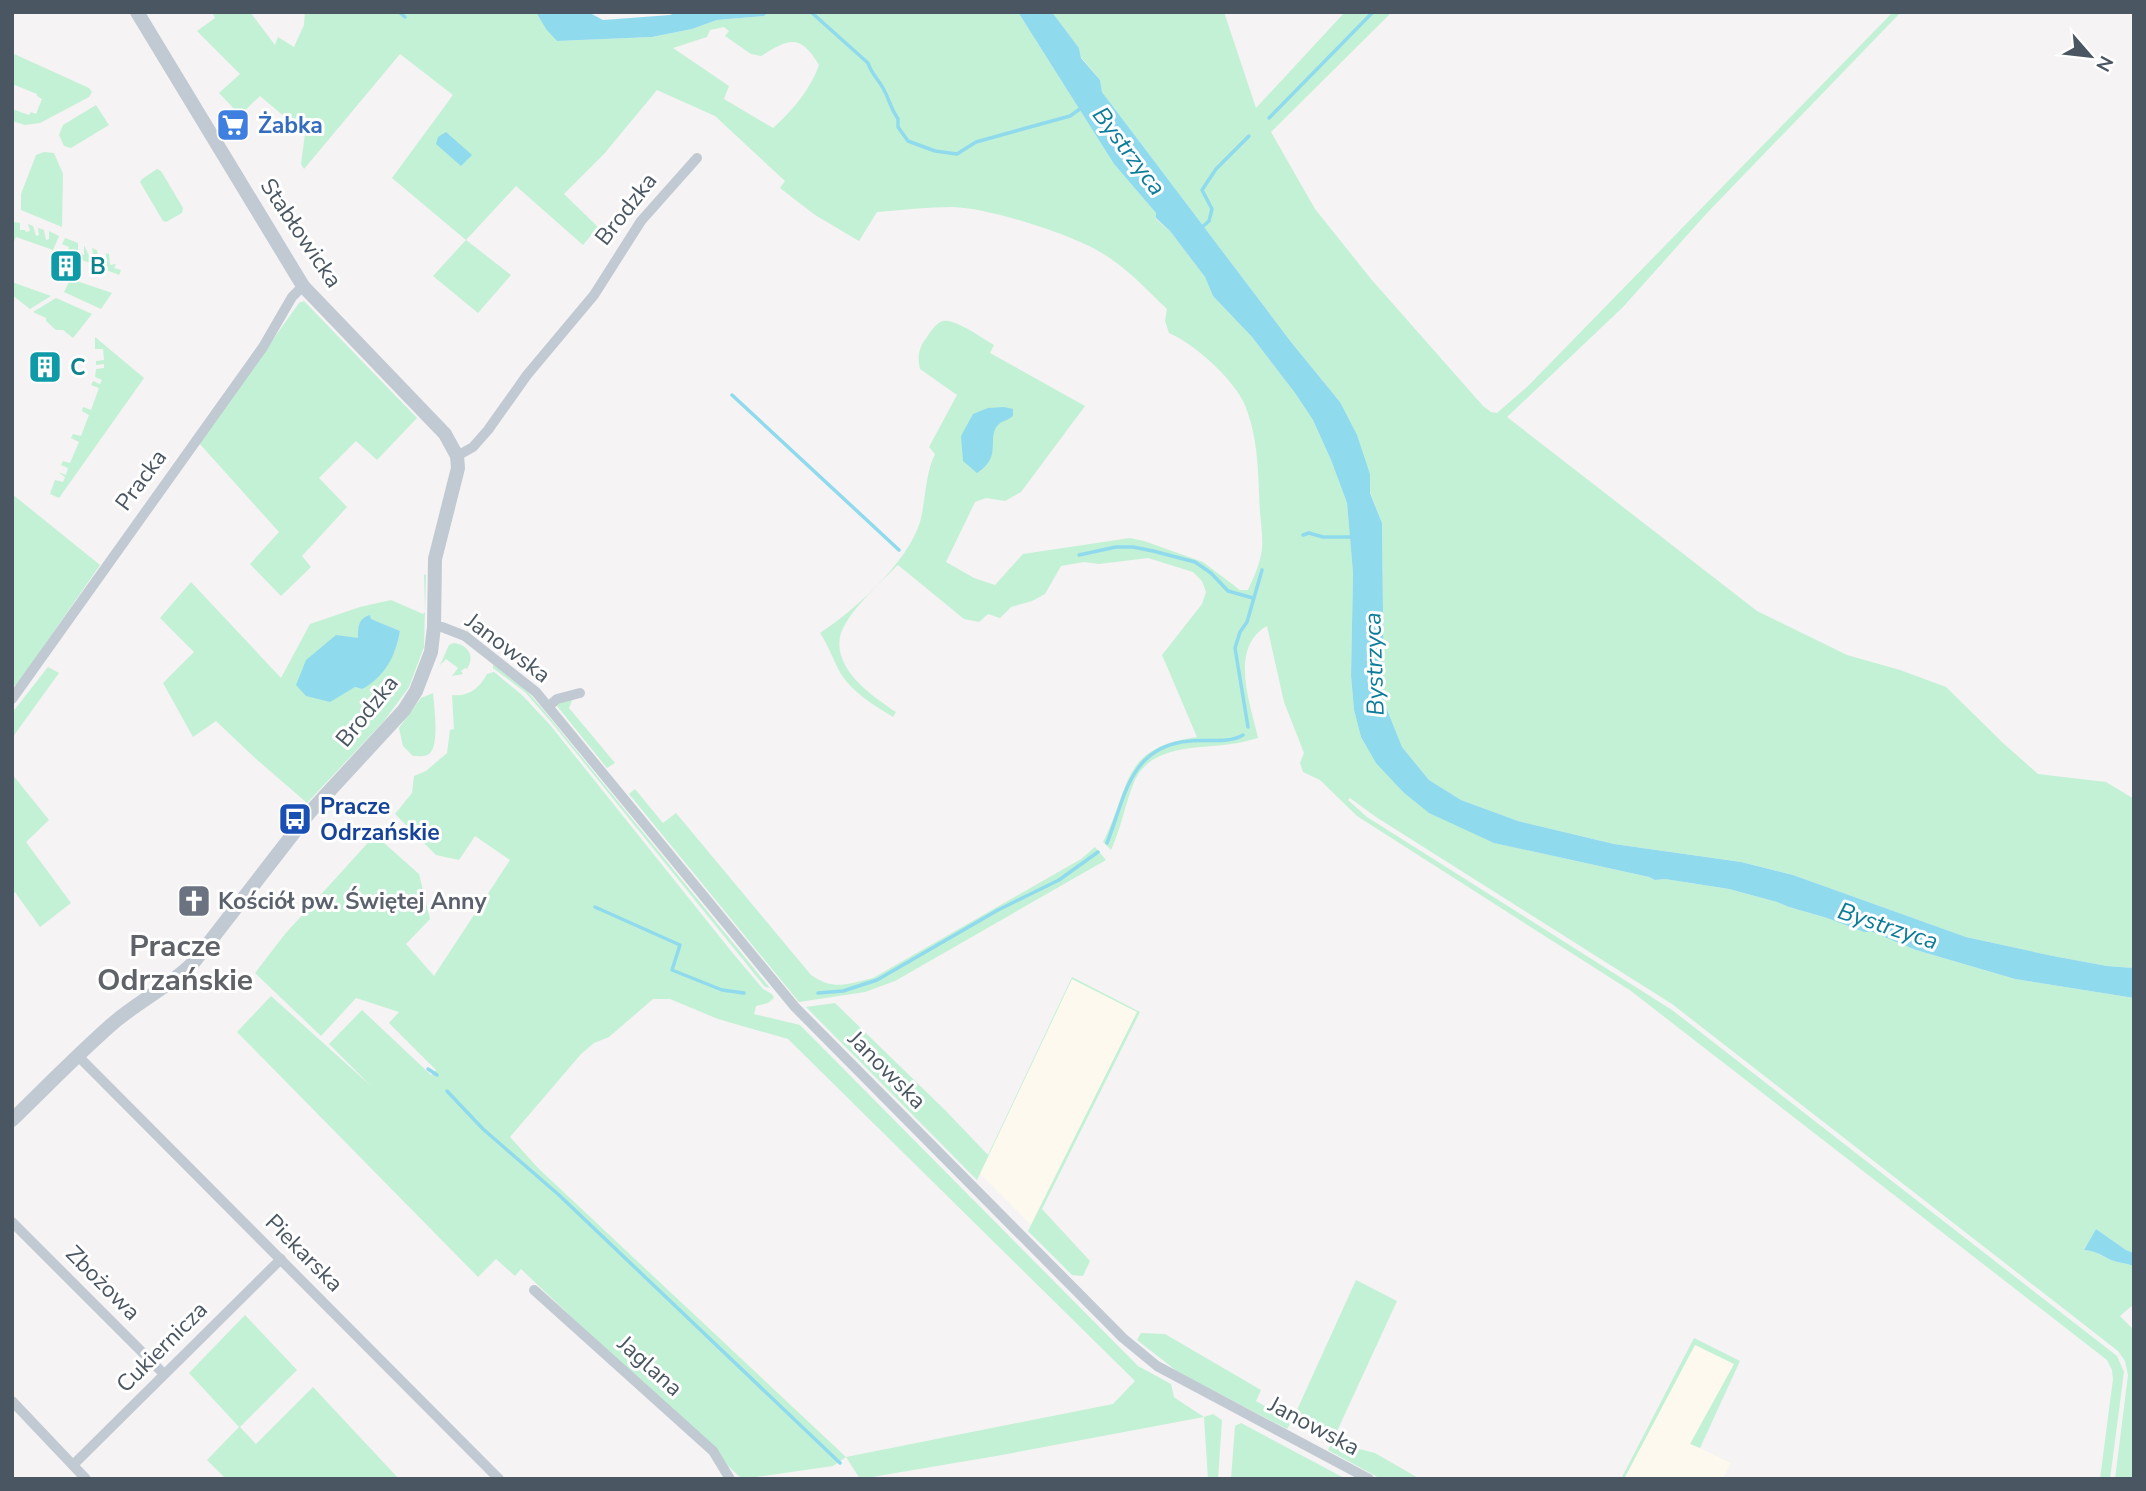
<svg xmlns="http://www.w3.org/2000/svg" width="2146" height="1491" font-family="'Nunito Sans',sans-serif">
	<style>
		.commercial { fill: #fdf9ef }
		.green { fill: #c3f1d5; fill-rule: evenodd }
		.water { fill: #90daee }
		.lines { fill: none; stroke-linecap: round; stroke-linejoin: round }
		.stream { stroke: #90daee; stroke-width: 3.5 }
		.minor { stroke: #c1cad2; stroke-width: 10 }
		.tertiary { stroke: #c1cad2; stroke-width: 14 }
		.labels { text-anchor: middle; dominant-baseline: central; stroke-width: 6; stroke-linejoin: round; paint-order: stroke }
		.shop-label { font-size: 23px; font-weight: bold; fill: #366cbe; stroke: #fff; text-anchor: start }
		.street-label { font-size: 23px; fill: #4a5661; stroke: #fff }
		.culture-label { font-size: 23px; font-weight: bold; fill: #0d838f; stroke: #fff; text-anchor: start }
		.transit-label { font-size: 23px; font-weight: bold; fill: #164399; stroke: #fff; text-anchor: start }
		.worship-label { font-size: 23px; font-weight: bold; fill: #5b616d; stroke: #fff; text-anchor: start }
		.water-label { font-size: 24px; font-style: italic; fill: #0c7c9b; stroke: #fff }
		.district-label { font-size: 30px; font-weight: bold; fill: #5f6368; stroke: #fff }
	</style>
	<rect width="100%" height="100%" fill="#f5f3f3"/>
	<!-- commercial -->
	<g class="commercial">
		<polygon points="1072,979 1138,1012 1031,1225 980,1174"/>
		<polygon points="1695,1344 1735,1364 1691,1444 1731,1463 1723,1479 1624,1479"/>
	</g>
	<!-- green -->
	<g class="green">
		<path d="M212,12h38l25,33 3,-8 16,10 10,-22 1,-13h231l21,29 95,-4 40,-8 25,-9 47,-4 5,-4h249l96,152 42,49v6l14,12 35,46 8,19 39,41 43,56 18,27 18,40 16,43 6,70 -2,103 3,34 7,27 15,25 27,30 92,51 154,34 6,3 10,-1 64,10 48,13 12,5 38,11 37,14h8l44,18 99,29 119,19v255l-8,-3 -30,-21 -12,21c13,1 16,5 27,10 7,3 15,3 23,6v38l-14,12 14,14v149h-19l13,-104 -3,-14 -7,-10 -446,-347 -296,-187 -26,-19 -2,2 19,17 305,193 445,346 7,16 -14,107h-10l13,-100 -1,-9 -5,-10 -476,-369 -274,-175 -37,-36 -17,-8 -3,-9 4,-10 -20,-51 -17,-76c-39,22 -16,79 -9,112 -9,2 -18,5 -27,6 -34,5 -80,0 -97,38 -9,23 -13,46 -23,68l-8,-8c29,-56 16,-94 94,-105l-35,-82 40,-51 4,-12 -4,-11 -9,-9 -45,-14 -49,6 -15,-2 -23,4 -16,28 -13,7 -21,6 -11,11 -12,-4 -9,8 -15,-3 -66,-54c-17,17 -53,49 -58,72 -6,33 32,59 56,75l-3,5c-19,-12 -40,-24 -52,-43 -8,-14 -12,-28 -21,-41 34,-22 88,-71 100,-111 6,-22 5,-48 15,-68l-6,-7 28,-52 -37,-26c-3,-13 -1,-22 7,-32 4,-6 9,-14 16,-16 11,-3 41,18 51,24l-4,8 95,53 -64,86 -16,9 -19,-3 -11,4 -29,60 28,16 21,7 28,-31 107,-16 14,3 59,21 37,28h8c6,-13 12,-26 14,-41 1,-12 -1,-25 -2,-37 -2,-37 -1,-77 -17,-111 -12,-24 -50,-58 -74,-68l-4,-12 2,-12c-20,-19 -41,-42 -65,-56 -31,-19 -113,-45 -149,-46 -25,0 -51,3 -76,5l-18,29 -44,-26 -35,-27 5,-7 -70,-65 -58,-26 -53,64 -40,40 34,33 -15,18 -67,-59 -50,54 45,35 -33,38 -45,-37 33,-36 -74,-62 61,-83 -53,-41 -96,115 -3,-5 4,-30 -45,-38 -20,19 -21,-22 21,-19 -43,-43 18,-13zM724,27l5,4 -4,5 26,18 10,2c28,-17 39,-23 58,9 -9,25 -26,45 -46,63l-49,-29 5,-13 -56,-38 34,-11 3,-7z"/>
		<polygon points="1052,12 1224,12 1256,108 1345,12 1392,12 1271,132 1315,209 1371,279 1483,406 1491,412 1497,413 1528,386 1893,12 1901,12 1707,213 1623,307 1507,417 1757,611 1847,655 1900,670 1946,687 2003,743 2038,774 2106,782 2134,799 2134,968 2107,966 2053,956 1966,937 1793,875 1741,862 1614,844 1518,821 1461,800 1429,780 1402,747 1384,702 1382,523 1370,492 1370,474 1340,402 1291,342 1102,92 1100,80 1081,57 1079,48"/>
		<polygon points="12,53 89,88 92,92 89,97 40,123 25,125 12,121 12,109 29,115 31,112 36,114 42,99 37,96 37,94 12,84"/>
		<polygon points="96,105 109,125 71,148 64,146 59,135 63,125"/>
		<polygon points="44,152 54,153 63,174 62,227 21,210 21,194 36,155"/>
		<polygon points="157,169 161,171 183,208 182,213 166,222 163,221 140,182 142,179"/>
		<polygon points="15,222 20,223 20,230 25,230 26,232 30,231 28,224 33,226 36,236 39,235 38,228 44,230 46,240 49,239 49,231 59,236 53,250 16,237 12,246 12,224"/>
		<polygon points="65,238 78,243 78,252 84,255 84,245 89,256 93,255 92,248 97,250 99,261 106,261 106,253 109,254 110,265 116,264 114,268 121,270 119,275 67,254 69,247 62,244"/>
		<polygon points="77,281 112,293 101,309 64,292 69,282 76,283"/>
		<polygon points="12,282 51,296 30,309 12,295"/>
		<polygon points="56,298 92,314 73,338 63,330 56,330 46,321 46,318 33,312"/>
		<polygon points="304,301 417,418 377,460 356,441 319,478 347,507 302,556 311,567 281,596 250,564 279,532 199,443 299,303"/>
		<polygon points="95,337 144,378 59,498 50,494 55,480 63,482 65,477 58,472 66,475 68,468 61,465 63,461 70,463 79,442 71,438 73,434 81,436 89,415 82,411 83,407 91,410 99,388 91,385 93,381 100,384 102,380 95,377 96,369 104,368 104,364 96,365 96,361 104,360 103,349 95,349"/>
		<polygon points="12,494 100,565 16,686 12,684"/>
		<path d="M426,574l-2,73 -15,40 -25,34 -77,82 -52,-45 -39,-37 -23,16 -30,-54 31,-31 -34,-34 31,-36 90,96 29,-54 50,-17 31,-7 32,14 2,-2 -1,-37zM370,616v3l30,12c-5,30 -16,38 -38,58l-7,-2 -19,-52 22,4z"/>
		<path d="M454,643c15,2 21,14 13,26l-2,-1 -4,3 2,3 -11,2 6,-8 -12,-9 -6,6 9,-20z"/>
		<polygon points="493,665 496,665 527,691 541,707 770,988 765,987 552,723 525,692 493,668"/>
		<polygon points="48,667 59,673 12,738 12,713"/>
		<path d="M494,672l28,23 29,31 180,225 32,38 9,5 2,4 -6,5 -12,3 -2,8 46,11 338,341 33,18 3,13 4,3 26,17 9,-3 9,6 -4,59h-10l-4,-62 -202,38 -142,24 -14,-22 -13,9 -91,13 -221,-210 -6,7 -19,-17 -18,18 -241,-245 34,-36 100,90 -42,-42 33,-34 69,65 5,-5 -47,-47 10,-11 -43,-14 -35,38 -66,-63 30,-39 90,-99 44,39 11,45 -24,25 28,32 76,-116 -35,-24 -16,24 -23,-5 -41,-41 17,-21 2,-17 12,-5 21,-18 3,-23 4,-1 -2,-34c16,2 28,-7 35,-21zM653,999h17l48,20 70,20 347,342 -22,23 -267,53 -308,-289 -28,-31 71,-83 13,-11 15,-6z"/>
		<path d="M433,693c1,13 7,53 -4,61 -4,3 -11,2 -16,2l-10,-10 -4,-18 22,-30z"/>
		<polygon points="573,698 569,708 615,763 607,768 557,706 561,700"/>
		<polygon points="12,774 49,820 26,842 71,903 40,927 15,892 12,894"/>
		<path d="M635,789l28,34 13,-10 135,162c23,16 36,9 62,3l208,-119 14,-12 11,13 -211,121 -30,11 -66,10 -170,-208z"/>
		<polygon points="1072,977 1140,1012 1042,1209 1090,1261 1083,1276 1072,1275 1028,1231 1137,1012 1072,979 977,1180 806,1007 835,1003 945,1110 988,1155"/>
		<polygon points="1356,1280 1397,1301 1332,1442 1375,1453 1420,1479 1381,1479 1328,1450 1332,1442 1292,1421 1287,1429 1178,1372 1137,1340 1141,1333 1165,1334 1261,1390 1256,1401 1292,1421"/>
		<polygon points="245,1315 297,1370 240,1427 256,1444 313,1387 399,1479 226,1479 207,1460 239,1427 189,1373"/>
		<polygon points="1694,1338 1740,1361 1700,1448 1690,1444 1734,1364 1695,1345 1624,1479 1621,1479"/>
		<polygon points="1241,1423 1346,1479 1231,1479 1235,1426"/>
	</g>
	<!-- water -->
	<g class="water">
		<polygon points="536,12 588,12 603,20 670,15 677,12 769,12 764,16 717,20 692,29 652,37 557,41 546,29"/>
		<polygon points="1018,12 1052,12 1079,48 1081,58 1100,80 1102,92 1291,342 1340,402 1357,435 1370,474 1370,493 1382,523 1384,702 1402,747 1429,780 1461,800 1518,821 1614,844 1741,862 1793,875 1966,937 2053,956 2107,966 2134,968 2134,998 2015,979 1916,950 1872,932 1864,932 1827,918 1789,907 1777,902 1729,889 1665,879 1655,880 1649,877 1494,843 1429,813 1403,792 1376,763 1361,737 1354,710 1351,676 1353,573 1347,503 1331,460 1313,420 1295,393 1252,337 1213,296 1205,277 1170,231 1156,218 1156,213 1114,164"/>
		<polygon points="446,132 472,155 461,166 436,144 438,137"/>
		<path d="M1004,407l9,2v7c-4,4 -11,5 -14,8 -14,13 5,32 -22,49l-14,-12 -2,-25 12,-22 15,-6z"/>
		<path d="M370,615l1,4 29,12c-4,24 -15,46 -38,58l-7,-2 -25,15 -24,-6 -10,-11 10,-25 30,-25 22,3c0,-10 0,-20 12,-23z"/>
		<path d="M2096,1229l30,21 8,3v13c-8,-3 -16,-3 -23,-6 -10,-5 -15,-9 -27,-10z"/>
	</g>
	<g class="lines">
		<!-- stream -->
		<g class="stream">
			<polyline points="399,12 405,17"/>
			<path d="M811,12l57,51c3,10 10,16 15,25 7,12 6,18 15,31v8l10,14 27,10 22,3 19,-12 94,-26 14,-10"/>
			<polyline points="1269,118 1373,12"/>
			<polyline points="1201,228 1209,221 1212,209 1202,190 1216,169 1249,136"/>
			<polyline points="732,395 899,550"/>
			<polyline points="1303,535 1309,533 1323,537 1352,537"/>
			<polyline points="1079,555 1116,547 1133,547 1153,551 1195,562 1211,573 1228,591 1253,598"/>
			<polyline points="1248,727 1235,648 1240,632 1247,622 1262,570"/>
			<path d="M1107,843c18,-45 22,-97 83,-102 17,-2 38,3 53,-6"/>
			<polyline points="595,907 680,945 672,970 722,990 744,993"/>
			<polyline points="818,993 843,991 877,980 998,910 1059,880 1098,852"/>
			<polyline points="428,1069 437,1075"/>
			<polyline points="447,1091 483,1129 559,1195 840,1463"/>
		</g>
		<!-- minor -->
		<g class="minor">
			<polyline points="457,456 473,447 488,430 527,375 594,295 641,221 697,158"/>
			<polyline points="434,627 442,627 465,636 536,692 795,1007 1123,1338 1157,1366 1369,1479"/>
			<polyline points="12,699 263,347 292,297 303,286"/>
			<polyline points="549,706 557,699 580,693"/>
			<polyline points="79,1057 499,1479"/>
			<polyline points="12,1222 164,1374"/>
			<polyline points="534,1290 713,1451 730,1479"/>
			<polyline points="12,1401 86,1479"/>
			<polyline points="73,1465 281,1259"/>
		</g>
		<!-- tertiary -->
		<path class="tertiary" d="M12,1120c33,-32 65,-65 99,-95 26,-23 58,-38 83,-63l116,-150 94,-102 12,-19 15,-39 3,-25 1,-68 23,-91 -1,-12 -12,-22 -142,-148 -166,-274"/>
	</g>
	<!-- icons -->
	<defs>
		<symbol id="supermarket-square" viewBox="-11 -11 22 22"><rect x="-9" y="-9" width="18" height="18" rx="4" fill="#3f7fe0" stroke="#fff"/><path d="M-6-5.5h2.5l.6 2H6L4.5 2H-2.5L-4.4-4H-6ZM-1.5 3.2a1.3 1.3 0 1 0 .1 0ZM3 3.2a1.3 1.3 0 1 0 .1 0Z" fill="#fff"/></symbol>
		<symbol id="building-square" viewBox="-11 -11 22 22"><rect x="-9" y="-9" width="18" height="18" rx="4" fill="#0f9aa8" stroke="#fff"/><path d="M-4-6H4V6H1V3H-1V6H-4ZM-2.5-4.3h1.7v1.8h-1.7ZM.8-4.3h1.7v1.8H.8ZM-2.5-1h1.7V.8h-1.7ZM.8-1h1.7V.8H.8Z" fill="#fff"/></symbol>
		<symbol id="bus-square" viewBox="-11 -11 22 22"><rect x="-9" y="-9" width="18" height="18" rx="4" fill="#1a4fb4" stroke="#fff"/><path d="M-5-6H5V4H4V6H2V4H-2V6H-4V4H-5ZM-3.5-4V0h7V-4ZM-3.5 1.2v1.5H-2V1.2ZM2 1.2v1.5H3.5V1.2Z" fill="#fff"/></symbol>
		<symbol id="church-square" viewBox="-11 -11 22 22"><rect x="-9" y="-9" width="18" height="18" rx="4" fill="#6b7280" stroke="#fff"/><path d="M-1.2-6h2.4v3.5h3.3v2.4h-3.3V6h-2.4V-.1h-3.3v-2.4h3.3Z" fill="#fff"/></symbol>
	</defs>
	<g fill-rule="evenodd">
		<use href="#supermarket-square" x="214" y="106" width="38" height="38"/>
		<use href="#building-square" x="47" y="247" width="38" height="38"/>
		<use href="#building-square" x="26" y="348" width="38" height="38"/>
		<use href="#bus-square" x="276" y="800" width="38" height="38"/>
		<use href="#church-square" x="175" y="882" width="38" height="38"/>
	</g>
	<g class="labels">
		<!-- shop labels -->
		<g class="shop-label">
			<text x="258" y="125">Żabka</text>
		</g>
		<!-- street labels -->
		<g class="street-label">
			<text transform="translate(626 209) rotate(-52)">Brodzka</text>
			<text transform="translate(301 233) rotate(56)">Stabłowicka</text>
			<text transform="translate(141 480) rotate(-54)">Pracka</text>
			<text transform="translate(508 648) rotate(37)">Janowska</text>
			<text transform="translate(367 711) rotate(-51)">Brodzka</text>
			<text transform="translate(887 1070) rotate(45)">Janowska</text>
			<text transform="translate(304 1253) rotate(45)">Piekarska</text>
			<text transform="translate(103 1283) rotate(45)">Zbożowa</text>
			<text transform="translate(162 1347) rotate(-45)">Cukiernicza</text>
			<text transform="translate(650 1366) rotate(42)">Jaglana</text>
			<text transform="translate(1314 1426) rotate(28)">Janowska</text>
		</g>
		<!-- culture labels -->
		<g class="culture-label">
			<text x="90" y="266">B</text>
			<text x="70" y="367">C</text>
		</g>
		<!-- transit labels -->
		<g class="transit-label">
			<text x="320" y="806">Pracze<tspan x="320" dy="26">Odrzańskie</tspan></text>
		</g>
		<!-- worship labels -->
		<g class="worship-label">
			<text x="218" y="901">Kościół pw. Świętej Anny</text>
		</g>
		<!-- water labels -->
		<g class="water-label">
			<text transform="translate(1129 151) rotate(53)">Bystrzyca</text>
			<text transform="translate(1374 664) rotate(-92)">Bystrzyca</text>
			<text transform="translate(1888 926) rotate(18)">Bystrzyca</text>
		</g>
		<!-- district labels -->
		<g class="district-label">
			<text x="175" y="946">Pracze<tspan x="175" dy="34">Odrzańskie</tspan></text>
		</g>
	</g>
	<!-- border -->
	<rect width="2146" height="1491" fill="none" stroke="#4a5661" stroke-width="28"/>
	<!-- north arrow -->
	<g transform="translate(2090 56) rotate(118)" stroke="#ffffff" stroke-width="5" paint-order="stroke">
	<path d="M0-5L12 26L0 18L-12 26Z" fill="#4a5661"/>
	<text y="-10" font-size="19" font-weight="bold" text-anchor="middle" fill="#4a5661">N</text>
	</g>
</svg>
